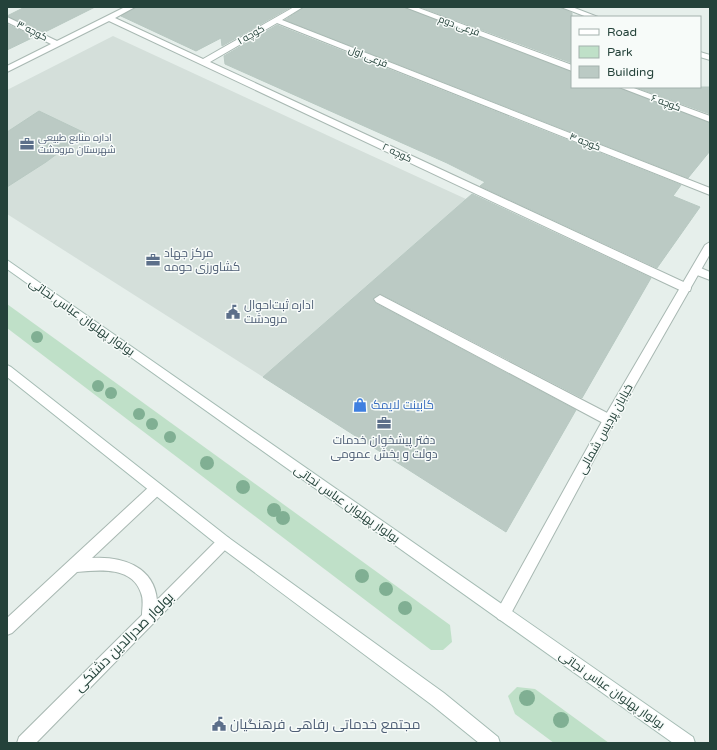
<svg xmlns="http://www.w3.org/2000/svg" width="717" height="750" font-family="'Varela Round',Cairo,sans-serif">
	<style>
		.built { fill: #d4dfda }
		.green { fill: #bfe0c8 }
		.building { fill: #bbcac4; stroke: #b8c9c2 }
		.lines { fill: none; stroke-linecap: round; stroke-linejoin: round }
		.minor-casing { stroke: #a8b8b2; stroke-width: 2 }
		.tertiary-casing { stroke: #a8b8b2; stroke-width: 2 }
		.secondary-casing { stroke: #a4bbb3; stroke-width: 2 }
		.minor { fill: #fff; fill-rule: evenodd }
		.tertiary { fill: #fff; fill-rule: evenodd }
		.secondary { fill: #fff; fill-rule: evenodd }
		.tree { fill: #80af93 }
		.labels { text-anchor: middle; dominant-baseline: central; stroke-width: 3; stroke-linejoin: round; paint-order: stroke }
		.far-street-label { font-size: 10px; fill: #24423a; stroke: #f7fbf9 }
		.far-service-label { font-size: 10px; fill: #4e5e75; stroke: #f7fbf9; text-anchor: start }
		.service-label { font-size: 12px; fill: #4e5e75; stroke: #f7fbf9; text-anchor: start }
		.street-label { font-size: 12px; fill: #24423a; stroke: #f7fbf9 }
		.shop-label { font-size: 12px; fill: #366cbe; stroke: #f7fbf9; text-anchor: start }
		.near-street-label { font-size: 14px; fill: #24423a; stroke: #f7fbf9 }
		.near-service-label { font-size: 14px; fill: #4e5e75; stroke: #f7fbf9; text-anchor: start }
	</style>
	<rect width="100%" height="100%" fill="#e6efeb"/>
	<!-- built -->
	<polygon class="built" points="113,36 346,144 466,199 263,377 7,214 7,90"/>
	<!-- green -->
	<g class="green">
		<polygon points="7,304 450,625 452,642 443,650 431,650 7,328"/>
		<polygon points="517,687 535,689 609,743 554,743 515,714 508,696"/>
	</g>
	<!-- building -->
	<g class="building">
		<polygon points="25,7 95,7 43,33 7,16"/>
		<polygon points="136,7 291,7 222,46 221,38 196,51 121,16"/>
		<polygon points="304,7 404,7 572,72 572,87 618,87 710,123 710,151 688,178 285,20"/>
		<polygon points="420,7 560,7 572,13 572,63"/>
		<polygon points="7,24 34,37 7,50"/>
		<polygon points="277,25 681,185 673,196 700,207 657,268 480,186 485,182 447,163 225,64 224,56"/>
		<polygon points="635,87 710,87 710,114"/>
		<polygon points="39,111 85,133 46,162 7,187 7,132"/>
		<polygon points="472,194 651,278 582,398 381,294 373,299 375,303 576,410 506,532 263,377"/>
	</g>
	<g class="lines">
		<defs>
			<g id="minor">
				<polygon points="125,7 135,7 115,18 203,59 294,7 303,7 282,20 710,188 710,195 277,23 210,62 690,285 691,288 690,291 682,291 109,21 7,72 7,66 51,44 7,22 7,17 57,41"/>
				<polygon points="405,7 416,7 572,65 572,71"/>
				<polygon points="561,7 572,7 598,17 587,17"/>
				<polygon points="700,52 710,55 710,60 700,57"/>
				<polygon points="619,87 631,87 710,116 710,122"/>
				<polygon points="696,266 710,272 710,280 692,273 691,270"/>
				<polygon points="380,295 613,416 615,420 613,424 609,425 605,424 376,302 374,299"/>
			</g>
			<g id="tertiary">
				<polygon points="710,242 710,254 613,424 508,619 503,621 498,619 496,614 498,609 605,416 705,245"/>
				<path d="M156,483l5,2 2,4 -2,4 -69,65c29,-2 62,8 65,42l62,-62 5,-2 5,2 2,4 -2,4 -193,197h-19l2,-6 123,-122c0,-7 2,-15 -1,-22 -9,-27 -42,-23 -64,-21l-65,61 -5,2v-17l144,-133z"/>
			</g>
			<g id="secondary">
				<polygon points="7,260 693,737 695,743 673,743 7,269"/>
				<polygon points="7,365 11,367 229,538 444,693 498,737 500,743 479,743 432,705 219,546 7,377"/>
			</g>
		</defs>
		<!-- minor casing -->
		<use href="#minor" class="minor-casing"/>
		<!-- tertiary casing -->
		<use href="#tertiary" class="tertiary-casing"/>
		<!-- secondary casing -->
		<use href="#secondary" class="secondary-casing"/>
		<!-- minor -->
		<use href="#minor" class="minor"/>
		<!-- tertiary -->
		<use href="#tertiary" class="tertiary"/>
		<!-- secondary -->
		<use href="#secondary" class="secondary"/>
	</g>
	<!-- trees -->
	<g class="tree">
		<circle cx="37" cy="337" r="6"/>
		<circle cx="98" cy="386" r="6"/>
		<circle cx="111" cy="393" r="6"/>
		<circle cx="139" cy="414" r="6"/>
		<circle cx="152" cy="424" r="6"/>
		<circle cx="170" cy="437" r="6"/>
		<circle cx="207" cy="463" r="7"/>
		<circle cx="243" cy="487" r="7"/>
		<circle cx="274" cy="510" r="7"/>
		<circle cx="283" cy="518" r="7"/>
		<circle cx="362" cy="576" r="7"/>
		<circle cx="386" cy="589" r="7"/>
		<circle cx="405" cy="608" r="7"/>
		<circle cx="527" cy="698" r="8"/>
		<circle cx="561" cy="720" r="8"/>
	</g>
	<!-- icons -->
	<defs>
		<symbol id="office-bare" viewBox="-9 -9 18 18"><path d="M-6-3h4V-5.5h4V-3h4V5H-6ZM-1-4.5V-3h2v-1.5ZM-6 0V1H6V0Z" fill="#5c6f8a" stroke="#f7fbf9" stroke-width="2.5" paint-order="stroke"/></symbol>
		<symbol id="civic-bare" viewBox="-9 -9 18 18"><path d="M-.6-6.5H3V-4.5H.6V-3L4-1V1h2V6H-6V1h2V-1L-.6-3ZM-1.2 2.5V6h2.4V2.5Z" fill="#5c6f8a" stroke="#f7fbf9" stroke-width="2.5" paint-order="stroke"/></symbol>
		<symbol id="shop-bare" viewBox="-9 -9 18 18"><path d="M-5-2.5h2.3a2.7 3.5 0 0 1 5.4 0H5L5.5 6h-11ZM-1.5-2.5h3a1.5 2.3 0 0 0-3 0Z" fill="#3f7fe0" stroke="#f7fbf9" stroke-width="2.5" paint-order="stroke"/></symbol>
	</defs>
	<g fill-rule="evenodd">
		<use href="#office-bare" x="17" y="134" width="20" height="20"/>
		<use href="#office-bare" x="143" y="250" width="20" height="20"/>
		<use href="#civic-bare" x="223" y="302" width="20" height="20"/>
		<use href="#shop-bare" x="350" y="395" width="20" height="20"/>
		<use href="#office-bare" x="374" y="413" width="20" height="20"/>
		<use href="#civic-bare" x="209" y="714" width="20" height="20"/>
	</g>
	<g class="labels">
		<!-- far-street labels -->
		<g class="far-street-label">
			<text transform="translate(459 26) rotate(20)">فرعی دوم</text>
			<text transform="translate(32 31) rotate(27)">کوچه ۳</text>
			<text transform="translate(251 35) rotate(-30)">کوچه ۱</text>
			<text transform="translate(368 57) rotate(22)">فرعی اول</text>
			<text transform="translate(666 103) rotate(20)">کوچه ۶</text>
			<text transform="translate(585 142) rotate(22)">کوچه ۴</text>
			<text transform="translate(397 153) rotate(25)">کوچه ۲</text>
		</g>
		<!-- far-service labels -->
		<g class="far-service-label">
			<text x="38" y="138">اداره منابع طبیعی<tspan x="38" dy="12">شهرستان مرودشت</tspan></text>
		</g>
		<!-- service labels -->
		<g class="service-label">
			<text x="164" y="253">مرکز جهاد<tspan x="164" dy="14">کشاورزی حومه</tspan></text>
			<text x="244" y="305">اداره ثبت‌احوال<tspan x="244" dy="14">مرودشت</tspan></text>
			<text x="384" y="440" text-anchor="middle">دفتر پیشخوان خدمات<tspan x="384" dy="14">دولت و بخش عمومی</tspan></text>
		</g>
		<!-- street labels -->
		<g class="street-label">
			<text transform="translate(82 317) rotate(35)">بولوار پهلوان عباس نجاتی</text>
			<text transform="translate(605 429) rotate(-61)">خیابان پردیس شمالی</text>
			<text transform="translate(347 504) rotate(35)">بولوار پهلوان عباس نجاتی</text>
			<text transform="translate(612 690) rotate(35)">بولوار پهلوان عباس نجاتی</text>
		</g>
		<!-- shop labels -->
		<g class="shop-label">
			<text x="371" y="405">کابینت لایمک</text>
		</g>
		<!-- near-street labels -->
		<g class="near-street-label">
			<text transform="translate(124 642) rotate(-45)">بولوار صدرالدین دشتکی</text>
		</g>
		<!-- near-service labels -->
		<g class="near-service-label">
			<text x="230" y="724">مجتمع خدماتی رفاهی فرهنگیان</text>
		</g>
	</g>
	<!-- border -->
	<rect width="717" height="750" fill="none" stroke="#24423a" stroke-width="16"/>
	<!-- legend -->
	<rect x="571" y="16" width="130" height="72" fill="#f7fbf9" stroke="#a3b1ad"/>
	<rect x="579" y="29" width="20" height="6" fill="#ffffff" stroke="#a3b1ad"/>
	<text x="607" y="36" font-size="12" fill="#24423a">Road</text>
	<rect x="579" y="46" width="20" height="12" fill="#bfe0c8" stroke="#a3b1ad"/>
	<text x="607" y="56" font-size="12" fill="#24423a">Park</text>
	<rect x="579" y="66" width="20" height="12" fill="#bbcac4" stroke="#a3b1ad"/>
	<text x="607" y="76" font-size="12" fill="#24423a">Building</text>
</svg>
